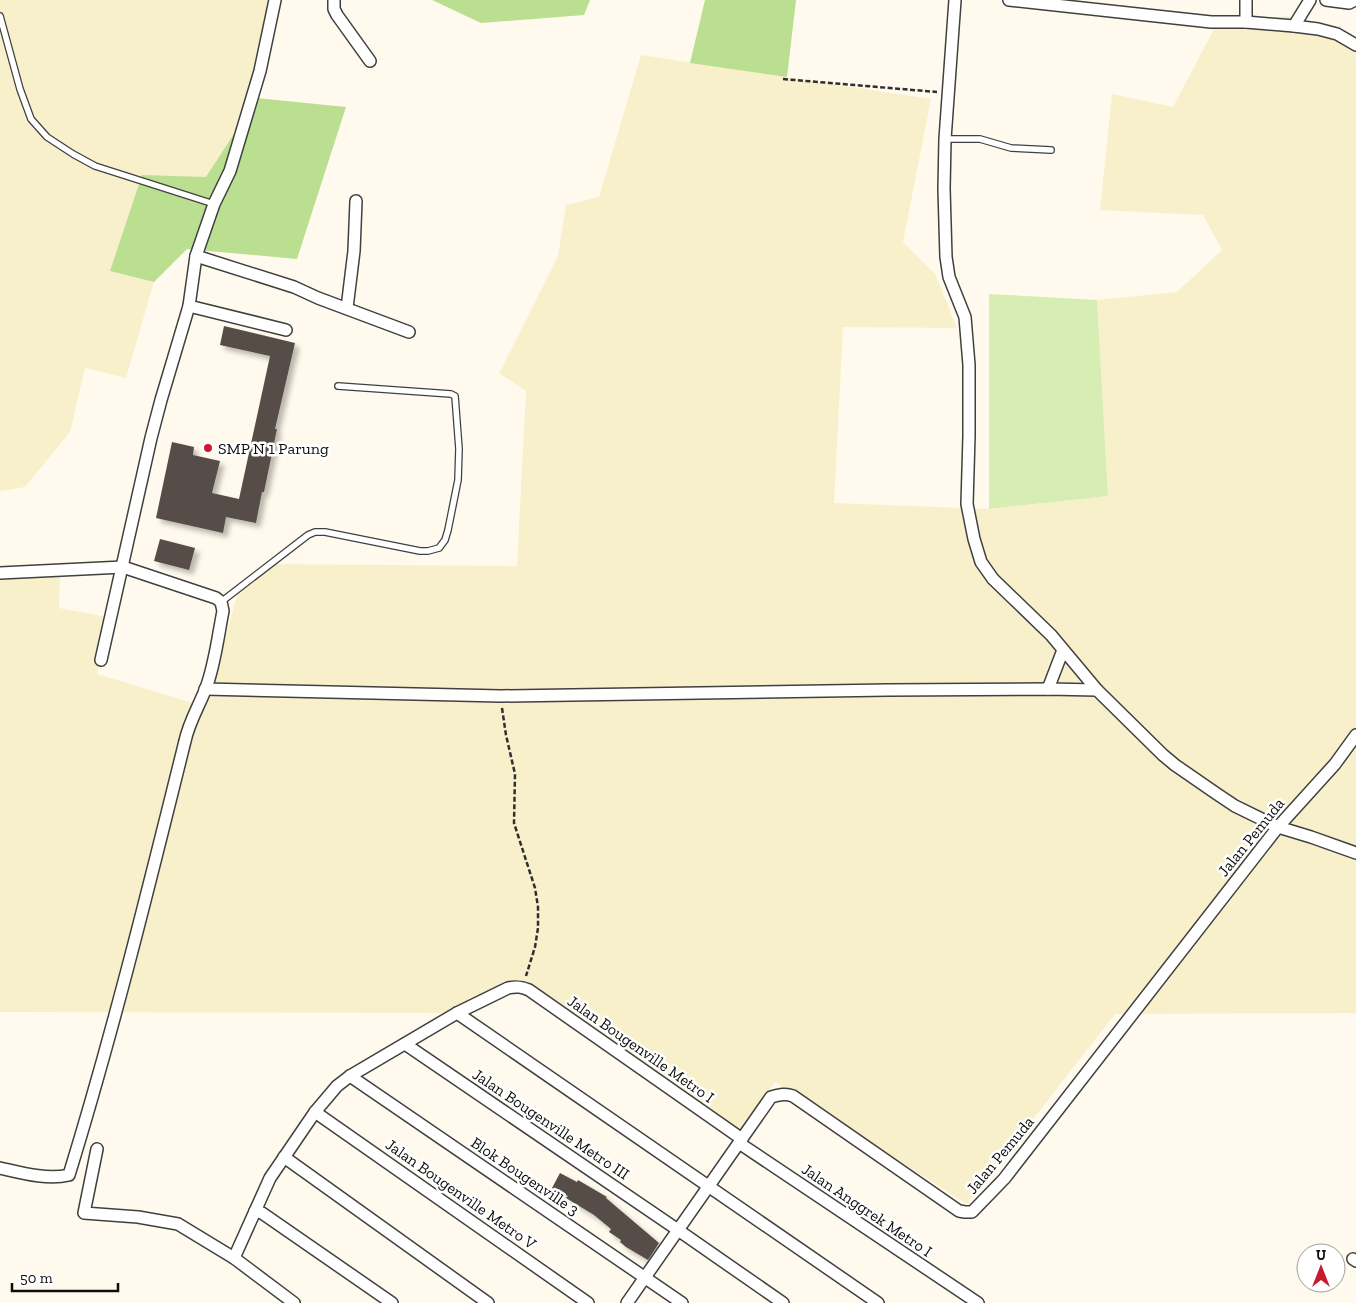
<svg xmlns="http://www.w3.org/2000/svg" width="1356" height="1303" font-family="'Zilla Slab',serif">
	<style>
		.farmland { fill: #f8f0cb }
		.green { fill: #d6edb3 }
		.forest { fill: #badf91 }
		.building { fill: #574d48; filter: url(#shadow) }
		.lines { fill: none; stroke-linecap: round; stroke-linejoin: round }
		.service-casing { stroke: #404040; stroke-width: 8 }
		.minor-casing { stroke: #404040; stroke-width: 14 }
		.path { stroke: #2f2f2f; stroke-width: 2.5; stroke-dasharray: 5 2.5; stroke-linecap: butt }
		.service { stroke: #fff; stroke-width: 5.5 }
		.minor { stroke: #fff; stroke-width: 11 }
		.poi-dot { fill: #c9192f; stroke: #fff; stroke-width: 2 }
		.labels { text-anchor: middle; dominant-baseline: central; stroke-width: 5; stroke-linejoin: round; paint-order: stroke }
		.poi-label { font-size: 16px; fill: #0d0d0d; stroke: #fff; text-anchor: start }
		.street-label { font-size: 16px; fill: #0d0d0d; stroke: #fff }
	</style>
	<defs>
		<filter id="shadow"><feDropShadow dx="4.5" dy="4.5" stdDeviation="2.5" flood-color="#0004"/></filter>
	</defs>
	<rect width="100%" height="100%" fill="#fffaed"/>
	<!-- farmland -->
	<g class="farmland">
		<polygon points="0,0 273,0 239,126 206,177 110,271 154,282 126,378 85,368 70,432 25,487 0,491"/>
		<polygon points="1285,16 1337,29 1356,40 1356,1013 1115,1014 967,1204 775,1082 739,1134 532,985 504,981 457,1013 0,1012 0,570 60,571 59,608 108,617 97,674 206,707 239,588 273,564 517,566 526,391 499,373 558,256 566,205 599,197 641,55 931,99 903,242 935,274 957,328 843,327 834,503 989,509 1108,496 1097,300 1177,292 1222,250 1203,215 1100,210 1112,94 1173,107 1214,29"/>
	</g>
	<!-- green -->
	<polygon class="green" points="989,294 1097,300 1108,496 989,509"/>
	<!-- forest -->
	<g class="forest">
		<polygon points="432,0 590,0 584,15 481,23"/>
		<polygon points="705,0 796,0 787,77 690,63"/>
		<polygon points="247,97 346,107 297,259 187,249 154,282 110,271 142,175 206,177 239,126"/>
	</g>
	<!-- building -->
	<g class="building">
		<polygon points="224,326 295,343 275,429 277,429 264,492 262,492 256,523 226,517 223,533 156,518 172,442 194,447 193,455 220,461 212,493 239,499 270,356 220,345"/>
		<polygon points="160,539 195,548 189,570 154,561"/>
		<polygon points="560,1173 577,1182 578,1180 607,1197 606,1198 659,1243 648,1260 626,1247 620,1242 621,1240 609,1232 611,1229 594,1215 566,1198 568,1196 552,1188"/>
	</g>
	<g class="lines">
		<defs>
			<g id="service">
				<polyline points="0,16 20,89 31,119 47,137 73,154 95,166 214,204"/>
				<polyline points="945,139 980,139 1011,148 1051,150"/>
				<polyline points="221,602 308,535 315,532 325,532 420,551 428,551 439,548 445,540 448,530 458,480 459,449 455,396 451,394 338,386"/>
			</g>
			<g id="minor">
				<polyline points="334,0 334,9 337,15 370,61"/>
				<polyline points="955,0 945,139 944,189 946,257 949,277 965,317 969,365 969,436 967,504 974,539 981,562 993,579 1051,635 1097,690 1163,755 1175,765 1217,794 1235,806 1278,827 1311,837 1356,853"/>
				<polyline points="1009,0 1211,22 1246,22 1294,26 1318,29 1337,34 1356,45"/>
				<polyline points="1326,0 1349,3 1355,0"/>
				<polyline points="1246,22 1246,0"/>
				<polyline points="1294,26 1310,0"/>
				<polyline points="196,256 294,287 318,298 409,332"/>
				<polyline points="189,306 286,330"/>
				<polyline points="347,308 354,251 356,201"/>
				<path d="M0,573l123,-6 93,31 5,4 2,9c-5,25 -8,53 -17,77 -7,18 -17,34 -21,53 -36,145 -72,291 -116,434 -22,5 -47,-2 -69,-7"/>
				<polyline points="101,660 151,438 161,400 189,306 196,256 214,204 230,171 260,71 275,0"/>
				<polyline points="205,689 501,696 888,690 1048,689 1097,690"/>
				<polyline points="1048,689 1063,650"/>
				<polyline points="457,1013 878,1303"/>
				<polyline points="405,1044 678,1230 783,1303"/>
				<polyline points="350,1076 682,1303"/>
				<polyline points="315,1112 588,1303"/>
				<polyline points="739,1143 978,1303"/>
				<polyline points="97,1149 84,1213 138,1217 178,1224 234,1258 294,1303"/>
				<polyline points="284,1157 488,1303"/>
				<polyline points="255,1211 262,1213 392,1303"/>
				<path d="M234,1258l36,-80 45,-66 22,-26 13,-10 107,-63 51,-25c9,-2 14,-1 21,2l213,149"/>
				<polyline points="1353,1259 1356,1261"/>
				<path d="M627,1303l144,-206c8,-2 14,-4 22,-1l166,115 6,1h7l32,-33 274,-352 57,-63 21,-29"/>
			</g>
		</defs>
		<!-- service casing -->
		<use href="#service" class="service-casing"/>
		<!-- minor casing -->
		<use href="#minor" class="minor-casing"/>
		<!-- path -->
		<g class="path">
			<polyline points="783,79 937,92"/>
			<polyline points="502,708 506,735 515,774 514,823 535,888 538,907 538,928 535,947 526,976"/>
		</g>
		<!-- service -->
		<use href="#service" class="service"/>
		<!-- minor -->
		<use href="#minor" class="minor"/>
	</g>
	<!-- markers -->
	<circle class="poi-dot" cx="208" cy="448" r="5"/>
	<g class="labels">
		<!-- poi labels -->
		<g class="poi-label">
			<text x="218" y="448">SMP N 1 Parung</text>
		</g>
		<!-- street labels -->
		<g class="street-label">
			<text transform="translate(1251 837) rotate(-51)">Jalan Pemuda</text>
			<text transform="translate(641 1049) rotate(35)">Jalan Bougenville Metro I</text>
			<text transform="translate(551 1124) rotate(34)">Jalan Bougenville Metro III</text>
			<text transform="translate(1000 1155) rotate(-50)">Jalan Pemuda</text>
			<text transform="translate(525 1176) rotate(34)">Blok Bougenville 3</text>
			<text transform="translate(461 1194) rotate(35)">Jalan Bougenville Metro V</text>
			<text transform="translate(867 1210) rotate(34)">Jalan Anggrek Metro I</text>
		</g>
	</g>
	<!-- north arrow -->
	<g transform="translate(1321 1268)"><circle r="24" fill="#ffffff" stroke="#9e9e9e"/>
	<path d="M0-4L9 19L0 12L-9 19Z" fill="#c9192f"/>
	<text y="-8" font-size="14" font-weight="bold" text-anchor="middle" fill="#0d0d0d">U</text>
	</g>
	<!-- scale -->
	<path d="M12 1283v8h106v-8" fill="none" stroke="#0d0d0d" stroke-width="2.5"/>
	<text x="20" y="1283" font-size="15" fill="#0d0d0d" stroke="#ffffff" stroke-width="4" paint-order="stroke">50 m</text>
</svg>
